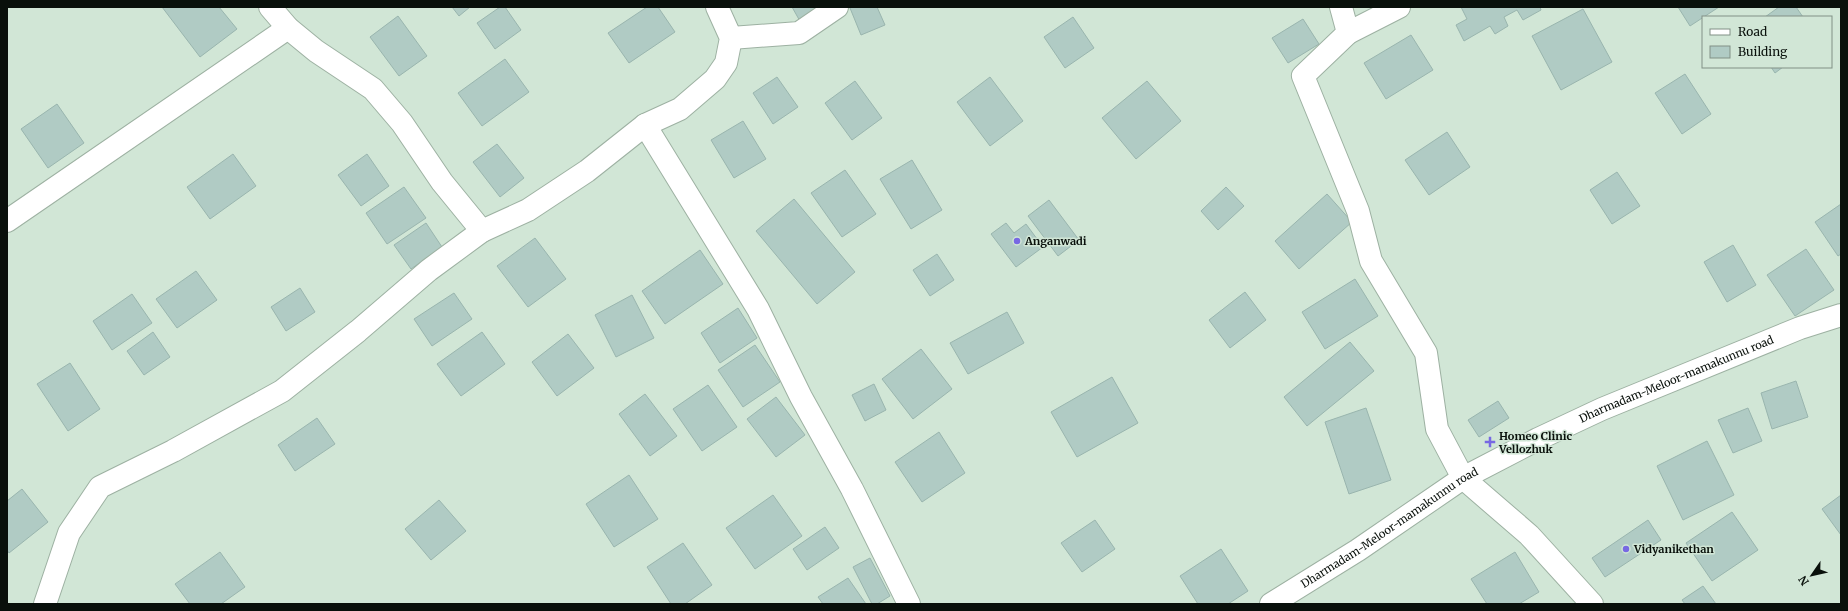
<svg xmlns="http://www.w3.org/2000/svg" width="1848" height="611" font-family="Merriweather,serif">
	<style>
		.building { fill: #b0cbc4; stroke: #99b5ae }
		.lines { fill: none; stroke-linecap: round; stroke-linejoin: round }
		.minor-casing { stroke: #9db1a2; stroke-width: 24 }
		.secondary-casing { stroke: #9db1a2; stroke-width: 24 }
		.minor { stroke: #fff; stroke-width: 22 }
		.secondary { stroke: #fff; stroke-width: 22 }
		.poi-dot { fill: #7768e3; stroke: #d1e6d6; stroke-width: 1.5 }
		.labels { text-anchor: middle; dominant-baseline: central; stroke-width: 3; stroke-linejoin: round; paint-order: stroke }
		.poi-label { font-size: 11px; font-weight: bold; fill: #09100b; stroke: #d1e6d6; text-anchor: start }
		.street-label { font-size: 11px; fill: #09100b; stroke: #d1e6d6 }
	</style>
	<rect width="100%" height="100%" fill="#d1e6d6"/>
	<!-- building -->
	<g class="building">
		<polygon points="162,7 219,7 237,29 200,57"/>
		<polygon points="452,7 470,7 459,16"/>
		<polygon points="500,7 505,7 521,30 495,49 477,23"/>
		<polygon points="647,7 658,7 675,32 629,63 608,33"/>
		<polygon points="792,7 828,7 801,23"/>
		<polygon points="852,7 877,7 885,25 861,35 850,8"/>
		<polygon points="1461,7 1540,7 1541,10 1523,20 1517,10 1504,17 1508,26 1495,34 1490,26 1464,41 1456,25 1467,19"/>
		<polygon points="1678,7 1719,7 1690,26"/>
		<polygon points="1779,7 1796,7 1803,17 1765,17"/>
		<polygon points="1583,9 1612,62 1561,90 1532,36"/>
		<polygon points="398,16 427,56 399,76 370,37"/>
		<polygon points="1073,17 1094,48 1065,68 1044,37"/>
		<polygon points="1303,19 1319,44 1288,63 1272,38"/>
		<polygon points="1411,35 1433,70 1386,99 1364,63"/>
		<polygon points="505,59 529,92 482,126 458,93"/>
		<polygon points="1771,67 1783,67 1775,73"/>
		<polygon points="1685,74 1711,114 1682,134 1655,93"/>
		<polygon points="777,77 798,107 773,124 753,93"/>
		<polygon points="990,77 1023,121 990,146 957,102"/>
		<polygon points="855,81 882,118 852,140 825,103"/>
		<polygon points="1147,81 1181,121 1136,159 1102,118"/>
		<polygon points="57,104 84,143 48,168 21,129"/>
		<polygon points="743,121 766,159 734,178 711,140"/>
		<polygon points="1447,132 1470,167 1429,195 1405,160"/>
		<polygon points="497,144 524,178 500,197 473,162"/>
		<polygon points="233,154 256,186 210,219 187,187"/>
		<polygon points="367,154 389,186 361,206 338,175"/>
		<polygon points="912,160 942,210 911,229 880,179"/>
		<polygon points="845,170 876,214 842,237 811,193"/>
		<polygon points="1617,172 1640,206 1612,224 1590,190"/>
		<polygon points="404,187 426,218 387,244 366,213"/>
		<polygon points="1226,187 1244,206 1218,230 1201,211"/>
		<polygon points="1327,194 1352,222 1299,269 1275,241"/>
		<polygon points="794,199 855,272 817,304 756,231"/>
		<polygon points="1049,200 1079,240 1058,256 1028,216"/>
		<polygon points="1841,204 1841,254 1838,256 1815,222"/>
		<polygon points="426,223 442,247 411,269 394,245"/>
		<polygon points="1006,223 1014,233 1026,224 1043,247 1016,267 991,234"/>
		<polygon points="535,238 566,279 528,307 497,266"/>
		<polygon points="1733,245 1756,285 1727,302 1704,262"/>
		<polygon points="1806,249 1834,290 1795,316 1767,275"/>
		<polygon points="700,250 723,284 665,324 642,291"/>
		<polygon points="937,254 954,280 930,296 913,270"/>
		<polygon points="196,271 217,300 177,328 156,299"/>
		<polygon points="1355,279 1378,316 1325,349 1302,312"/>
		<polygon points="300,288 315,312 286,331 271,307"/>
		<polygon points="1245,292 1266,320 1230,348 1209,320"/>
		<polygon points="454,293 472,319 432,346 414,319"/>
		<polygon points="132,294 152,323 112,350 93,321"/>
		<polygon points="632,295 654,338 616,357 595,315"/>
		<polygon points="738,308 757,338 720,363 701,333"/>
		<polygon points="1007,312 1024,343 968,374 950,343"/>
		<polygon points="153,332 170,357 144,375 127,351"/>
		<polygon points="482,332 505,364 461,396 437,364"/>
		<polygon points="568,334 594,368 557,396 532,362"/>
		<polygon points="1350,342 1374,371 1307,426 1284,397"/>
		<polygon points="755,345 780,382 743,407 718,370"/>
		<polygon points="921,349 952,389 913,419 882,379"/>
		<polygon points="70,363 100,409 68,431 37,384"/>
		<polygon points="1112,377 1138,423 1077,457 1051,412"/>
		<polygon points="1796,381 1808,417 1772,429 1761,393"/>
		<polygon points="874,384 886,410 865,421 852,395"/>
		<polygon points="708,385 737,427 702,451 673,409"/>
		<polygon points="645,394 677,436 650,456 619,414"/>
		<polygon points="776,397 805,435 776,457 747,419"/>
		<polygon points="1498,401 1509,418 1479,437 1468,420"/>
		<polygon points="1366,408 1391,480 1349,494 1325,422"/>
		<polygon points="1748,408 1762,441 1733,453 1718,420"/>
		<polygon points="317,418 335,444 295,471 278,445"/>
		<polygon points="939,432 965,473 922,502 895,462"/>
		<polygon points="1707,441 1734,495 1683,520 1657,466"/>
		<polygon points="629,475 658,519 614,547 586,504"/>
		<polygon points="22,489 48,522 9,553 7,550 7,501"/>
		<polygon points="773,495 802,536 755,569 726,528"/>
		<polygon points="1841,495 1841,535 1822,509"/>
		<polygon points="439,500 466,531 431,560 405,529"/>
		<polygon points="1732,512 1758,550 1712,581 1686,543"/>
		<polygon points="1095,520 1115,549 1082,572 1061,543"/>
		<polygon points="1648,520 1661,540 1605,577 1592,558"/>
		<polygon points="825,527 839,548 807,570 793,549"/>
		<polygon points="683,543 712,585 685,604 671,604 647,567"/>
		<polygon points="1221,549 1248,591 1228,604 1198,604 1180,576"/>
		<polygon points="220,552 245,587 221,604 190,604 175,584"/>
		<polygon points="1515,552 1539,592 1519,604 1487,604 1471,579"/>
		<polygon points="870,558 890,596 877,604 872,604 853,567"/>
		<polygon points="848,578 866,604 823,604 818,597"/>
		<polygon points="1703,586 1716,604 1685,604 1682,600"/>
	</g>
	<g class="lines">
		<defs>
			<g id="minor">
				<polyline points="270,7 288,28 316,51 373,89 402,123 442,182 482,231 528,210 587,171 645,125 758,309 801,397 852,489 909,604"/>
				<polyline points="1341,7 1348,33 1303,76 1358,211 1371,261 1426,353 1437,429 1463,478 1529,535 1592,604"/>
				<polyline points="1348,33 1399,7"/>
				<polyline points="731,38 799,33 837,7"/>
				<polyline points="645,125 680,109 715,79 726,63 731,38 717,7"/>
				<polyline points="7,221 288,28"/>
				<polyline points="45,604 69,533 100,487 173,451 282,391 358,331 429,270 482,231"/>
			</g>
			<g id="secondary">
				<path id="s1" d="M1271,604l87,-54 105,-72 75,-39 64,-30 198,-81 41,-13"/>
			</g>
		</defs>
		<!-- minor casing -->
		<use href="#minor" class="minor-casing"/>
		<!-- secondary casing -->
		<use href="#secondary" class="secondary-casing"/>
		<!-- minor -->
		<use href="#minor" class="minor"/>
		<!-- secondary -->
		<use href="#secondary" class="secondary"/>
	</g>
	<!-- markers -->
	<g class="poi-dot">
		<circle cx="1017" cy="241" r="4"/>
		<path d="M1488 436h4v4h4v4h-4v4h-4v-4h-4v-4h4z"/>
		<circle cx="1626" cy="549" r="4"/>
	</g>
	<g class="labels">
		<!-- poi labels -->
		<g class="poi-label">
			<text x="1025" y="241">Anganwadi</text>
			<text x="1499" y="436">Homeo Clinic<tspan x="1499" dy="13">Vellozhuk</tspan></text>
			<text x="1634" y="549">Vidyanikethan</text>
		</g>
		<!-- street labels -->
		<g class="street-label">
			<text stroke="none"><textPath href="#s1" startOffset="465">Dharmadam-Meloor-mamakunnu road</textPath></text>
			<text stroke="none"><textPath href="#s1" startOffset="141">Dharmadam-Meloor-mamakunnu road</textPath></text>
		</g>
	</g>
	<!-- border -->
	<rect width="1848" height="611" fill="none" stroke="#09100b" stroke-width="16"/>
	<!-- legend -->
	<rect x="1702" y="16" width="130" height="52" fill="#d1e6d6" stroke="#819085"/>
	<rect x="1710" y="29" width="20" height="6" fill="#ffffff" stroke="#819085"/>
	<text x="1738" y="36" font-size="12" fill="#09100b">Road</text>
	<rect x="1710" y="46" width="20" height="12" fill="#b0cbc4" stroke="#819085"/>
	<text x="1738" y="56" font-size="12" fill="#09100b">Building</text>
	<!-- north arrow -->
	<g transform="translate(1812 575) rotate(236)" stroke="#d1e6d6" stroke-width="3" paint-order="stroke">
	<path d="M0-3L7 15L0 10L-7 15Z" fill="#09100b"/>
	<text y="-6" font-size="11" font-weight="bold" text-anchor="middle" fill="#09100b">N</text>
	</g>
</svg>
